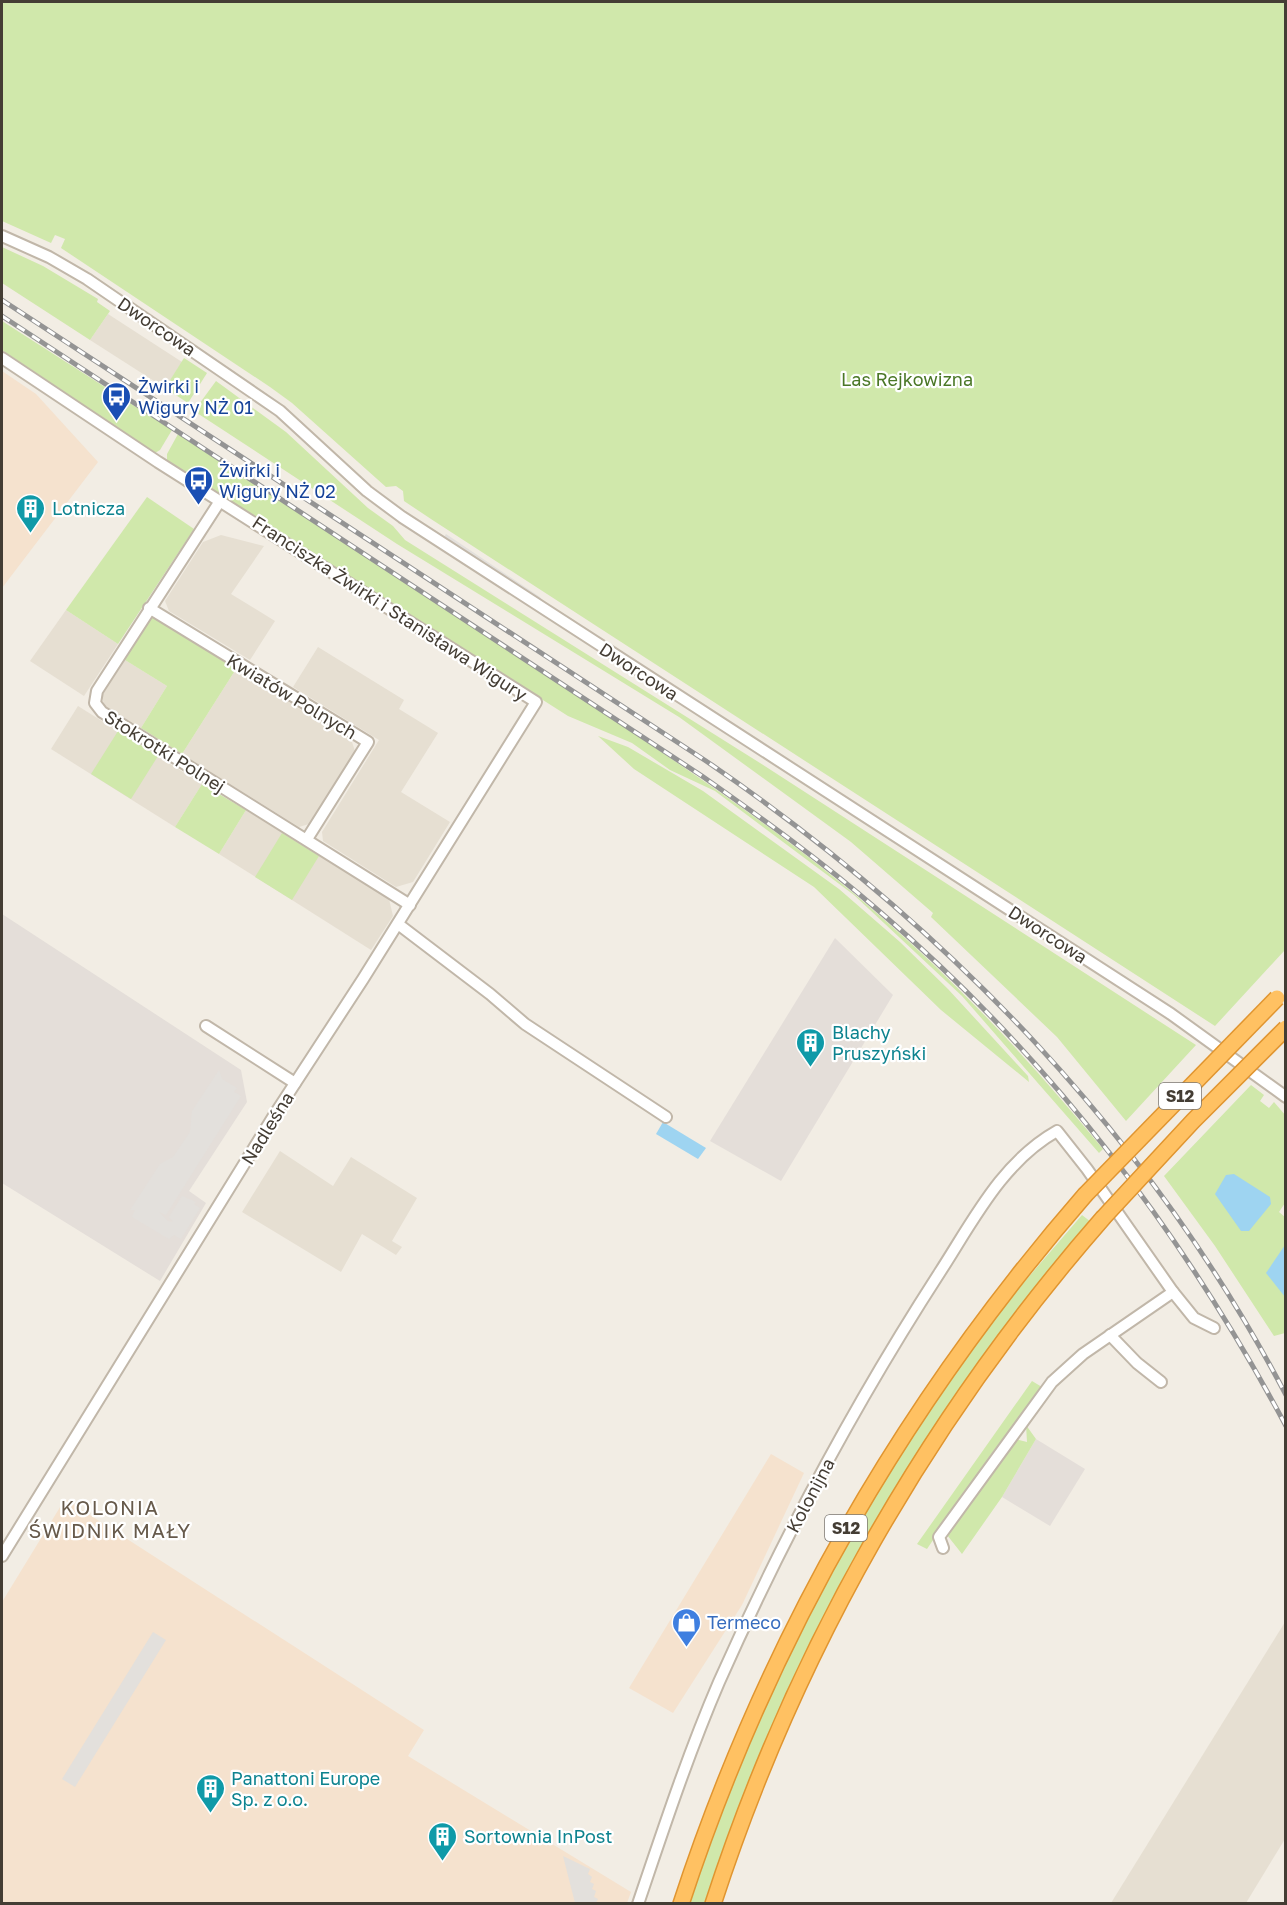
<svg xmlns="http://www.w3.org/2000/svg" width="1287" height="1905" font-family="'Golos Text',sans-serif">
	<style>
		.residential { fill: #e6dfd2 }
		.commercial { fill: #f5e2ce }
		.industrial { fill: #e4ded9 }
		.green { fill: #d0e8ab }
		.parking { fill: #e3e0dc }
		.water { fill: #9ed4f1 }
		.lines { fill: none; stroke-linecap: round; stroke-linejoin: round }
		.minor-casing { stroke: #c1b7a9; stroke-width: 14 }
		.highway-casing { stroke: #e09530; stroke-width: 18 }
		.minor { stroke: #fff; stroke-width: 10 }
		.highway { stroke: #ffc162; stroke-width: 15 }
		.rail-casing { stroke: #949494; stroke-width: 5 }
		.rail { stroke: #fff; stroke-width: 3; stroke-dasharray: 9; stroke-linecap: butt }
		.highway-bridge-casing { stroke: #e09530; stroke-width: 18; stroke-linecap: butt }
		.highway-bridge { stroke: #ffc162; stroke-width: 15 }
		.labels { text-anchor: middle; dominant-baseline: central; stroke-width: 4.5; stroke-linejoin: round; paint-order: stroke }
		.shield { fill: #fff; stroke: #7c7771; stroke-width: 1.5 }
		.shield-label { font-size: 16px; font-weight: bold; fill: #443d34 }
		.street-label { font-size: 18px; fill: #443d34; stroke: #fff }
		.park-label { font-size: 18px; fill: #4a7726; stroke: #fff }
		.transit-label { font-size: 18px; fill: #164399; stroke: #fff; text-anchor: start }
		.culture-label { font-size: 18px; fill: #0d838f; stroke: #fff; text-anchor: start }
		.shop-label { font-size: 18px; fill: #366cbe; stroke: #fff; text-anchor: start }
		.neighbourhood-label { font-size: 20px; letter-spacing: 1.5px; fill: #675a4b; stroke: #fff }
	</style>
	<rect width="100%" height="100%" fill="#f2ede4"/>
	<!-- residential -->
	<g class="residential">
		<polygon points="108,314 182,362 165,388 90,340"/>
		<polygon points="221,535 264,546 231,594 275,621 250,660 169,611 165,601 203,542"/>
		<polygon points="66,610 118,644 84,696 30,661"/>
		<polygon points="318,647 404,700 399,709 438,733 401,792 450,822 413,882 396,887 323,841 322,832 379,740 293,687"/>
		<polygon points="125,660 167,686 141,728 104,705 102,696"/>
		<polygon points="236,669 352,742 355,751 309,824 299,827 182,754"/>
		<polygon points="78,706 202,784 175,827 51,749"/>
		<polygon points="246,810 389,899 393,916 371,950 219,854"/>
		<polygon points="280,1151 333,1186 351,1157 417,1198 392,1241 402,1247 396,1255 362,1234 341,1272 242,1212"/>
		<polygon points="1285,1622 1285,1839 1246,1903 1111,1903"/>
	</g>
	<!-- commercial -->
	<g class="commercial">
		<polygon points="2,371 36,394 98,462 2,588"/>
		<polygon points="771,1454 804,1473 742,1605 673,1713 629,1688"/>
		<polygon points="65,1499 424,1730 408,1756 631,1892 627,1903 2,1903 2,1602"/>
	</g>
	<!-- industrial -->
	<g class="industrial">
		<polygon points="2,914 241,1070 247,1102 189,1191 206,1203 160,1281 2,1183"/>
		<polygon points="835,938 893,995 781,1181 710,1141"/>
		<polygon points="1036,1439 1085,1469 1050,1526 1002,1497"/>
	</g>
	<!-- green -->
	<g class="green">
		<polygon points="2,2 1285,2 1285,950 1215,1026 434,521 404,501 403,491 396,486 386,487 292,403 270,387 61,248 65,239 55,235 51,243 2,221"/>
		<polygon points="2,247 43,266 98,299 97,302 110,311 90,340 2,283"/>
		<polygon points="2,321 172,430 160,450 155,453 2,350"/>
		<polygon points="184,358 207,373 188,403 165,388"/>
		<polygon points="216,381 286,432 368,508 393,526 405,540 760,763 1196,1045 1126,1121 1057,1037 931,917 933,913 851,842 679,717 397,544 194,411"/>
		<path d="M178,434c132,86 264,172 395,259 105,70 211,139 306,222 82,71 155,150 224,234l-4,4 -137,-157 -108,-101 -139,-104 -45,-21 -38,-27 -64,-27 -401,-256v-6z"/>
		<polygon points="147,497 194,529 118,644 66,610"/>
		<polygon points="152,616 236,669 182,754 141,728 167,686 125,660"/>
		<polygon points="118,731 158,756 131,799 91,774"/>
		<polygon points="598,736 628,747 703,791 839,889 900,942 948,989 1028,1076 1029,1082 941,1010 814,887 634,769"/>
		<polygon points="202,784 246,810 219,854 175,827"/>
		<polygon points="282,833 319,856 292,900 255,877"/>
		<polygon points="1251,1085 1264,1095 1260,1101 1269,1108 1274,1102 1286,1116 1285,1203 1279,1212 1285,1217 1285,1333 1274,1336 1215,1246 1164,1176"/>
		<polygon points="1082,1215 1091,1222 1012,1318 944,1412 897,1487 707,1903 688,1904 727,1792 803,1619 899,1451 1001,1309"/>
		<polygon points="1032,1381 1042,1387 989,1457 927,1549 917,1544"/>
		<polygon points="1026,1425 1036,1439 1002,1497 962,1554 947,1535 1015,1439 1027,1442"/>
	</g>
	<!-- parking -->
	<g class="parking">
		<polygon points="446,534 540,597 545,604 443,539"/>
		<polygon points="219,1070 222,1079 237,1088 234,1092 241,1096 166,1215 159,1212 168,1221 173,1222 169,1217 182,1196 196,1202 194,1204 200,1208 181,1239 174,1235 169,1239 132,1217 135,1210 130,1210 160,1164 173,1157 190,1132 192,1111"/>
		<polygon points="153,1632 166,1640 75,1787 62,1779"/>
		<polygon points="563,1856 590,1869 588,1874 592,1877 590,1882 594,1884 592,1889 596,1891 594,1897 598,1899 596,1903 575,1903"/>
	</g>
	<!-- water -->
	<g class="water">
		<polygon points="663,1122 706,1148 698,1159 656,1134"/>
		<polygon points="1234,1174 1270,1197 1271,1204 1249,1231 1241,1231 1215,1194 1226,1175"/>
		<polygon points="1285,1245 1286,1297 1285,1297 1266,1273"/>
	</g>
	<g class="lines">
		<defs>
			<g id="minor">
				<polyline points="2,236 49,257 87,279 280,411 367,491 402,517 1171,1014 1286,1097"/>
				<polyline points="2,358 158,462 536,702 363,979 275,1114 2,1556"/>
				<polyline points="220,501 97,691 95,703 102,712 410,905"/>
				<polyline points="149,608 368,742 307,839"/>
				<polyline points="398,924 490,994 525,1024 666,1117"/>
				<polyline points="206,1026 295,1083"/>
				<polyline points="1173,1292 1194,1318 1214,1328"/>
				<polyline points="1110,1335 1137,1363 1161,1382"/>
				<path d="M638,1904c25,-74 50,-150 81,-222 63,-142 137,-280 221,-410 33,-51 62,-110 117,-141l30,38 86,123 -90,62 -31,28 -113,155 4,11"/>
			</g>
			<g id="highway">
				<path d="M681,1904c86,-263 223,-501 404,-709"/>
				<path d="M713,1904c82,-253 215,-486 390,-686"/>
			</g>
		</defs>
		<!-- minor casing -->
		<use href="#minor" class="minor-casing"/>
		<!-- highway casing -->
		<use href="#highway" class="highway-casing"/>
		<!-- minor -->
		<use href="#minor" class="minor"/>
		<!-- highway -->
		<use href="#highway" class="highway"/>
		<defs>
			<g id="rail">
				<path d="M2,300l704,461c239,163 445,376 580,634"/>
				<path d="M2,316l700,460c61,43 121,86 177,135 168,144 303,320 407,515"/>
			</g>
		</defs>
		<!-- rail casing -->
		<use href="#rail" class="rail-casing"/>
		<!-- rail -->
		<use href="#rail" class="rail"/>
		<defs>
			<g id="highway-bridge">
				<polyline points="1085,1195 1277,998"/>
				<polyline points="1103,1218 1193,1121 1286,1028"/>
			</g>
		</defs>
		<!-- highway-bridge casing -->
		<use href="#highway-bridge" class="highway-bridge-casing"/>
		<!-- highway-bridge -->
		<use href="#highway-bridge" class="highway-bridge"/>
	</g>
	<!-- icons -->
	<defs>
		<symbol id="bus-pin" viewBox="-11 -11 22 30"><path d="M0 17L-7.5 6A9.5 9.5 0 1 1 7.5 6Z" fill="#1a4fb4" stroke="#fff"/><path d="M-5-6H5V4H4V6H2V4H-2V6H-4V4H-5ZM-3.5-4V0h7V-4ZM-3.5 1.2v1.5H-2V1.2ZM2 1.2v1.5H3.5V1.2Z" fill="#fff"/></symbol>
		<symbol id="building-pin" viewBox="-11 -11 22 30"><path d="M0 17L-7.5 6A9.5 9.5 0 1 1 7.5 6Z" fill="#0f9aa8" stroke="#fff"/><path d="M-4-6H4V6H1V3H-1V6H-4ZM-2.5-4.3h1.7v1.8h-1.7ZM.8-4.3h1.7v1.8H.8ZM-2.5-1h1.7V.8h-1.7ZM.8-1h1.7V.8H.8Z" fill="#fff"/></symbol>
		<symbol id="shop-pin" viewBox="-11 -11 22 30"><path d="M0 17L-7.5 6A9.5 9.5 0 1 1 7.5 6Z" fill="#3f7fe0" stroke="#fff"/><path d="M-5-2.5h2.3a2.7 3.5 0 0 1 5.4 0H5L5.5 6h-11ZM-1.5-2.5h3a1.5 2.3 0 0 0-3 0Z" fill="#fff"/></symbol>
	</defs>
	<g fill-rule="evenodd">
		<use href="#bus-pin" x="100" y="380" width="33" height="45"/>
		<use href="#bus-pin" x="182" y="464" width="33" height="45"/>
		<use href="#building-pin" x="14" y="492" width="33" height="45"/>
		<use href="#building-pin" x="794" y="1026" width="33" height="45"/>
		<use href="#shop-pin" x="670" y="1606" width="33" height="45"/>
		<use href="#building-pin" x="194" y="1772" width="33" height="45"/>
		<use href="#building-pin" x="426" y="1820" width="33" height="45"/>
	</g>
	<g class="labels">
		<!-- shield labels -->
		<g class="shield">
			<rect x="1159" y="1083" width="42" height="26" rx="4.5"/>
			<rect x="825" y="1515" width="42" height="26" rx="4.5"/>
		</g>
		<g class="shield-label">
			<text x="1180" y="1096">S12</text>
			<text x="846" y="1528">S12</text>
		</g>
		<!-- street labels -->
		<g class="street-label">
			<text transform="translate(157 326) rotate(34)">Dworcowa</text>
			<text transform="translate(390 608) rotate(33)">Franciszka Żwirki i Stanisława Wigury</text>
			<text transform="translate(639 671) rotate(33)">Dworcowa</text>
			<text transform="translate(292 696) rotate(31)">Kwiatów Polnych</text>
			<text transform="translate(165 751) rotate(32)">Stokrotki Polnej</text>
			<text transform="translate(1048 934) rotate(33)">Dworcowa</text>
			<text transform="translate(267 1128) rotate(-58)">Nadleśna</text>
			<text transform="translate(810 1495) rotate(-62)">Kolonijna</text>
		</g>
		<!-- park labels -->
		<g class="park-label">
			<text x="907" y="379">Las Rejkowizna</text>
		</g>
		<!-- transit labels -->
		<g class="transit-label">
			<text x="138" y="386">Żwirki i<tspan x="138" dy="21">Wigury NŻ 01</tspan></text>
			<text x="219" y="470">Żwirki i<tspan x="219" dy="21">Wigury NŻ 02</tspan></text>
		</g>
		<!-- culture labels -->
		<g class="culture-label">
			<text x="52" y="508">Lotnicza</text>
			<text x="832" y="1032">Blachy<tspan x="832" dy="21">Pruszyński</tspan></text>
			<text x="231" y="1778">Panattoni Europe<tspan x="231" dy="21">Sp. z o.o.</tspan></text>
			<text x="464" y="1836">Sortownia InPost</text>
		</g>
		<!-- shop labels -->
		<g class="shop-label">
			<text x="707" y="1622">Termeco</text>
		</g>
		<!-- neighbourhood labels -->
		<g class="neighbourhood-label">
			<text x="110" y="1507">KOLONIA<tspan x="110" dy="23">ŚWIDNIK MAŁY</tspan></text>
		</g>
	</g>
	<!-- border -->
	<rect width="1287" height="1905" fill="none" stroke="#443d34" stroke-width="6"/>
</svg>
